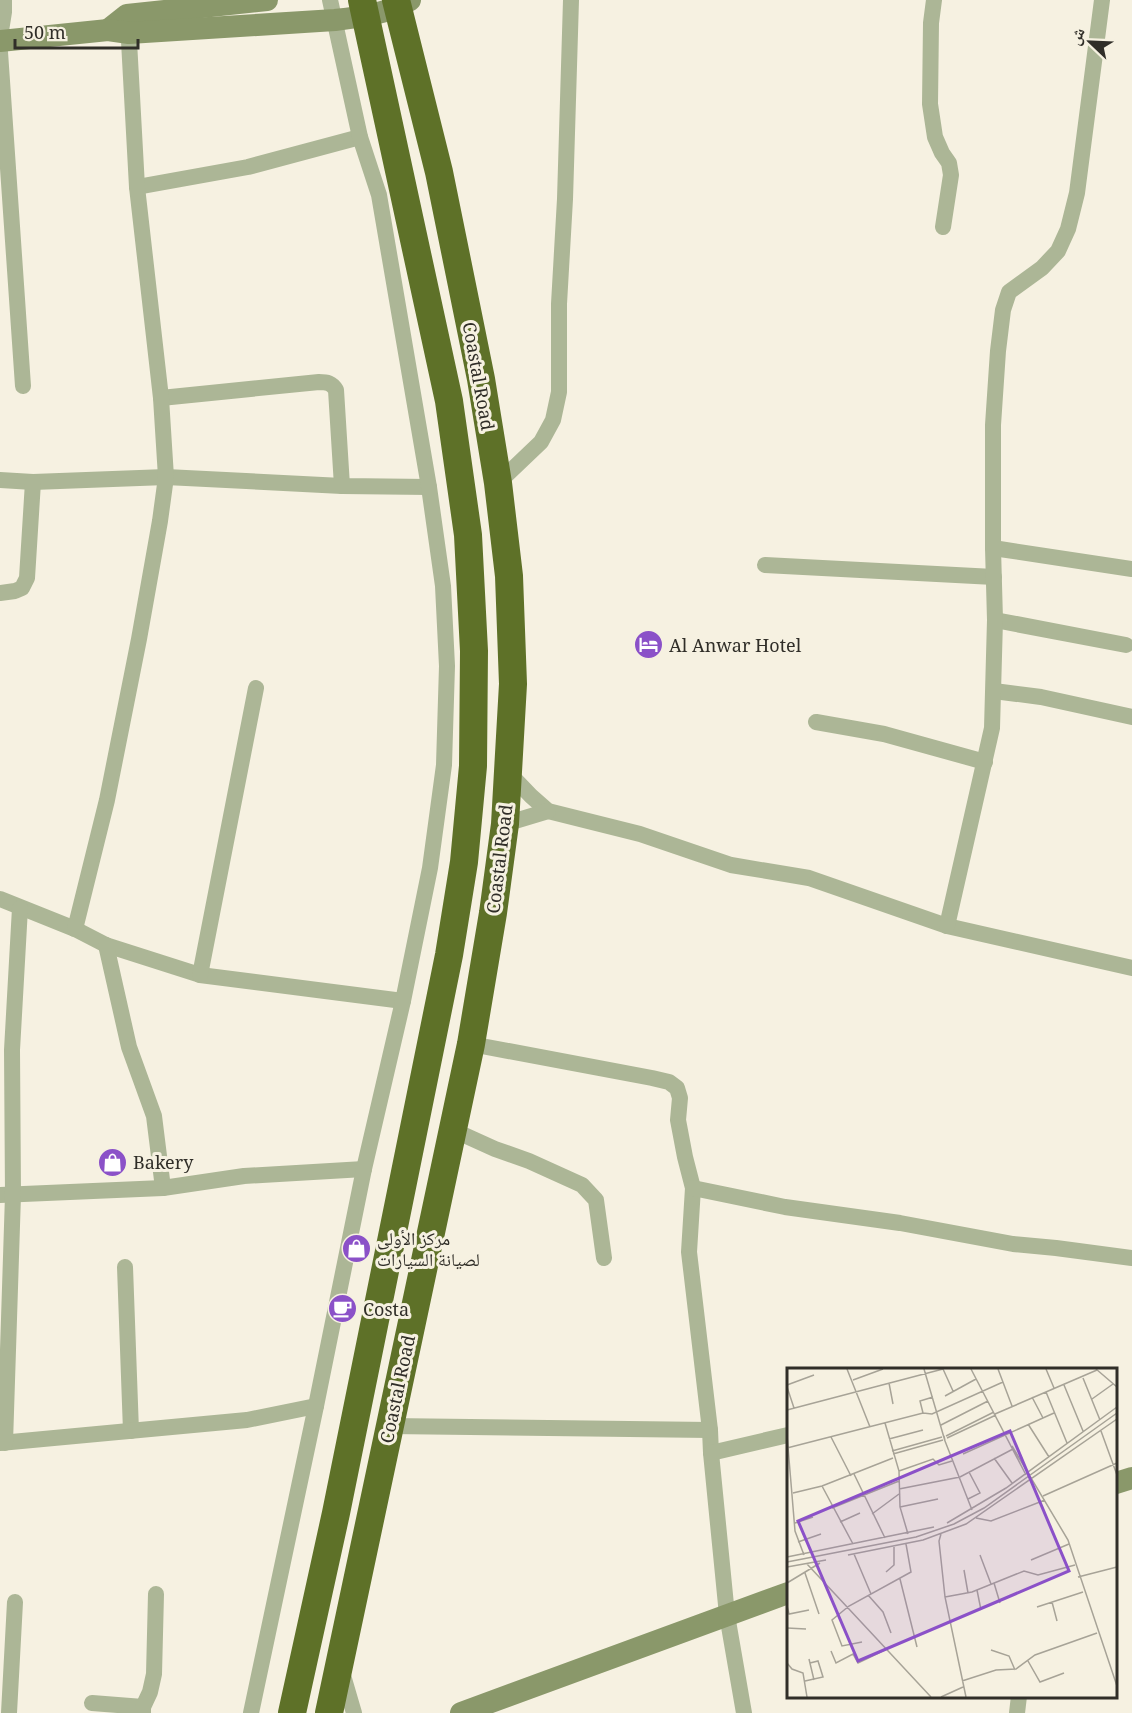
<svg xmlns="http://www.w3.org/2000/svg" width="1132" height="1713" font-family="'Noto Serif','Noto Naskh Arabic',serif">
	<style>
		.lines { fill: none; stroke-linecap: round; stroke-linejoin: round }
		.street { stroke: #acb696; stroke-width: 16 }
		.secondary { stroke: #8a986a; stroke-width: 22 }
		.highway { stroke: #5e7128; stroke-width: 28 }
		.labels { text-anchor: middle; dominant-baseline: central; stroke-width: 6; stroke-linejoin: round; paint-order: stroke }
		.street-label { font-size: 18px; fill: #302e28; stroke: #f6f1e1 }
		.poi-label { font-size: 18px; fill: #302e28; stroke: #f6f1e1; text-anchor: start }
		.inset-road { fill: none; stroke: #a7a397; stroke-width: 1.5 }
		.view { fill: #8b51c8; fill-opacity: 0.15; stroke: #8b51c8; stroke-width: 3 }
		.inset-edge { fill: none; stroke: #302e28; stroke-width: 3 }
	</style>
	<rect width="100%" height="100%" fill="#f6f1e1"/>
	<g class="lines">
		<!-- street -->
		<g class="street">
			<polyline points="934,0 931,23 930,104 935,137 942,153 949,163 951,175 943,227"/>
			<polyline points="0,37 4,12 4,0"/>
			<polyline points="0,52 23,386"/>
			<polyline points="137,187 248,167 360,137"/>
			<path d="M161,398l158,-16c8,0 13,1 17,8l6,96"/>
			<polyline points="0,480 33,482 166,477 342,486 429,487"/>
			<polyline points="498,483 541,442 553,420 559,392 559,304 565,199 571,0"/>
			<polyline points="993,548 1132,569"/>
			<polyline points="765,565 994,577"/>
			<polyline points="0,593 15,591 22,588 27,578 33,482"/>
			<polyline points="995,620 1126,645"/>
			<polyline points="994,691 1041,697 1132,717"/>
			<polyline points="816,722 884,734 985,762"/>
			<polyline points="508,772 531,796 548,811 640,834 731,865 809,878 947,926 1132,968"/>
			<polyline points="505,824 548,811"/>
			<polyline points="0,899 75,929 106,945 200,975 403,1001"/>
			<polyline points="947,926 992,728 995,620 993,548 993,425 998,351 1003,310 1009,292 1042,268 1058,251 1068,229 1077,193 1102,0"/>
			<polyline points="75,929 107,800 139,639 160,521 166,477 161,398 137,187 128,23"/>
			<polyline points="106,945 129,1047 154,1116 163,1188"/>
			<polyline points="200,975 256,688"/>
			<polyline points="471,1044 652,1078 669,1082 677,1088 680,1098 678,1120 685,1157 693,1188 689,1252 710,1430 711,1453 727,1615 744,1713"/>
			<polyline points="453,1130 495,1149 529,1161 582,1185 596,1200 604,1258"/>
			<polyline points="693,1188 785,1207 900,1223 1013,1244 1056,1248 1132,1258"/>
			<polyline points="0,1195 163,1188 244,1176 364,1169"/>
			<polyline points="125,1267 131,1431"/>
			<polyline points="390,1426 710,1430"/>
			<polyline points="0,1443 247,1420 316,1406"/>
			<polyline points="5,1443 13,1195 12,1050 20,908"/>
			<polyline points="711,1453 788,1435"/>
			<polyline points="342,1672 354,1713"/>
			<polyline points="92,1703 143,1707"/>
			<polyline points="9,1713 15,1602"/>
			<polyline points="143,1713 143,1707 150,1692 154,1674 156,1594"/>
			<polyline points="251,1713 316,1406 364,1169 403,1001 430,868 444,765 447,666 443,586 429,487 379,195 360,137 330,0"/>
			<polyline points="1017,1713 1019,1696"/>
		</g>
		<!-- secondary -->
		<g class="secondary">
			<polyline points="108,30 127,15 267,0"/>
			<path d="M0,41l108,-11 21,3 206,-13c26,-3 52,-6 75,-20"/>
			<polyline points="1116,1483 1132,1478"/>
			<polyline points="461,1713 788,1593"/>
		</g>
		<!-- highway -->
		<g class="highway">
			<polyline points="292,1713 336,1513 449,955 464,862 473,766 474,651 468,535 449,401 362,0"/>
			<polyline points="329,1713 471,1044 493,913 505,824 513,684 509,576 498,483 481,379 439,172 396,0"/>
		</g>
	</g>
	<!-- icons -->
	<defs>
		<symbol id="hotel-disc" viewBox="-11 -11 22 22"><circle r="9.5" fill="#8b51c8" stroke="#f6f1e1"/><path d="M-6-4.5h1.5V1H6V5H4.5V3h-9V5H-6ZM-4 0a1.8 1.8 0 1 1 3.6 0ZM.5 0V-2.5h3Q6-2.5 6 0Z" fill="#fff"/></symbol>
		<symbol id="shop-disc" viewBox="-11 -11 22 22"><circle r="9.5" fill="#8b51c8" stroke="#f6f1e1"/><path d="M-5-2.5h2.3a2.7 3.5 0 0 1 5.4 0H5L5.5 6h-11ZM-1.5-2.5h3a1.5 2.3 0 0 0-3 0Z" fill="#fff"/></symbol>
		<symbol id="cafe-disc" viewBox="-11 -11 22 22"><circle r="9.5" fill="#8b51c8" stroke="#f6f1e1"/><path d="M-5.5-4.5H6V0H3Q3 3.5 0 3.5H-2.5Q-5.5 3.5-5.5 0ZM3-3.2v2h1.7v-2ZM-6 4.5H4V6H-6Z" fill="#fff"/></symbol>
	</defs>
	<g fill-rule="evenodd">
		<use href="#hotel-disc" x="632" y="628" width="33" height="33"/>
		<use href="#shop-disc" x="96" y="1146" width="33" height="33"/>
		<use href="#shop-disc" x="340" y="1232" width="33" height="33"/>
		<use href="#cafe-disc" x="326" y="1292" width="33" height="33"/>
	</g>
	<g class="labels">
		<!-- street labels -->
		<g class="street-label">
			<text transform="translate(479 376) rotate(80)">Coastal Road</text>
			<text transform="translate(499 859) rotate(-83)">Coastal Road</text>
			<text transform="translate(397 1389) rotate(-78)">Coastal Road</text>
		</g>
		<!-- poi labels -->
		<g class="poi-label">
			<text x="669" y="645">Al Anwar Hotel</text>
			<text x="133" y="1162">Bakery</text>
			<text x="377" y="1238">مركز الأولى<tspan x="377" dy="21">لصيانة السيارات</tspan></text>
			<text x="363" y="1309">Costa</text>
		</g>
	</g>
	<!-- overview -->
	<g transform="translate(787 1368)">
		<rect width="330" height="330" fill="#f6f1e1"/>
		<path class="inset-road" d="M60,1l23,58M137,1l21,72 -1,-5M156,1l10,22M184,1l55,106M211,1l14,37M259,1l8,19M309,1l21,18M296,10l17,42M66,12l30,-11M102,15l4,21M0,17l27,-10M277,17l19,46M0,19l7,21M259,24l21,51M158,28l31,-17M245,29l11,21M305,31l21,-15M0,42l156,-41M136,45l-3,-12 13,-4M208,46l102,-44M98,55l14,48 1,36 8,27M241,56l21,33M154,57l47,-24M314,63l16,44M0,67l8,96 9,24M159,68l48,-24M44,69l20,39M160,70l49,-23M102,71l34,-9M158,73l27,69M225,78l56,94 49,146M0,80l136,-35 9,1 71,-32M105,83l50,-14M106,86l50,-14M176,86l91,-41M207,90l18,25M112,103l34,-12 6,6 13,-4M67,106l31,64M35,118l31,58M112,121l61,-12 53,-28M6,125l29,-7 71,-28M256,128l74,-33M181,131l12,-6 -11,-21M113,139l38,-8M45,140l67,-27M85,146l27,-20M189,150l15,3 54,-21M53,154l20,-9M8,155l18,-6M160,155l59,-35 111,-81M154,166l-2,7 6,56 21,100M11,174l23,-8M67,186l17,40M61,187l75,-15 43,-16 151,-105M193,187l11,29M0,189l147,-30M244,192l38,-16M0,194l129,-25 38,-13 30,-16 133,-95M20,196l124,133M0,199l39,-7M177,202l4,23M99,204l8,-7v-18M18,205l14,41M291,209l39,-10M113,211l17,68M0,215l33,-20M207,215l6,20M190,222l4,20M81,227l15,17 8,21M158,229l27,-5 52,-21 14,4 37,-10M265,234l5,19M0,238l2,8 20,-4M250,239l46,-15M0,260l19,1M75,274l-20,4 -10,-26 17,-14 62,-34 -5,-28M204,282l18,6 6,14M44,283l5,12 17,-9 5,9 29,-14M22,291l5,21M241,293l12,21 24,-9M0,295l5,6 11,4 4,24M18,313l18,-4 -5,-16 -8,2M175,313l34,-11 20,-1 19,-14 62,-22M154,329l22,-10"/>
		<path class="view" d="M223,63l59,140 -211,90 -60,-140z"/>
		<rect width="330" height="330" class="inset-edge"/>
	</g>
	<!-- north arrow -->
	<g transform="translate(1090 42) rotate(293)" stroke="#f6f1e1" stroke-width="4.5" paint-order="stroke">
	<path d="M0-4.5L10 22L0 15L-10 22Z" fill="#302e28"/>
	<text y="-9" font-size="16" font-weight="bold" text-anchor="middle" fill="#302e28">ش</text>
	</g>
	<!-- scale -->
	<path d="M15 39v9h123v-9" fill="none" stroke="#302e28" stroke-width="3"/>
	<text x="24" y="39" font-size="18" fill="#302e28" stroke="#f6f1e1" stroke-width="4.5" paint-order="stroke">50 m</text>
</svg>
